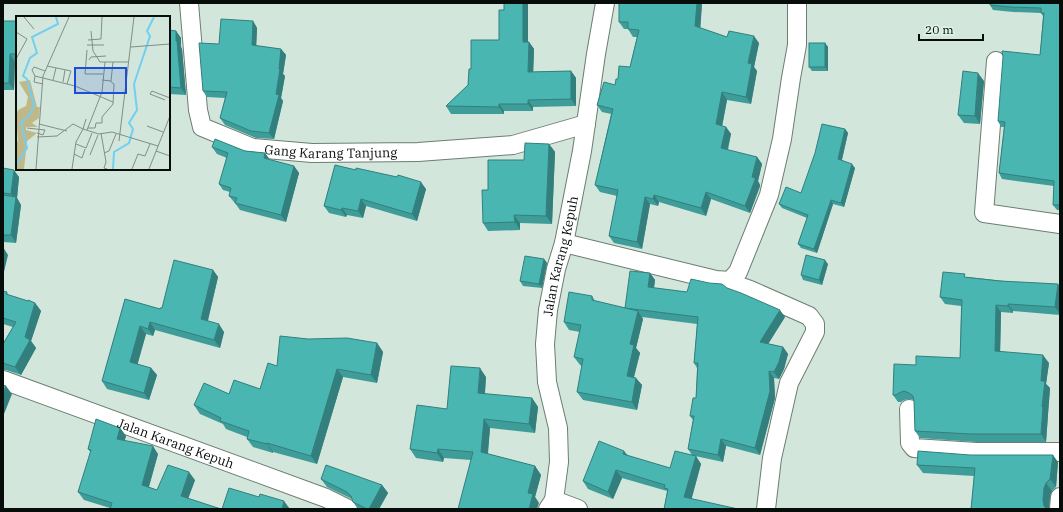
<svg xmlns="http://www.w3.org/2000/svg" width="1063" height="512" font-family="'IBM Plex Serif',serif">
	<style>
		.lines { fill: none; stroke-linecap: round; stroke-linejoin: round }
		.street-casing { stroke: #6c7e73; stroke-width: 20 }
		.street { stroke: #fff; stroke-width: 18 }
		.wall { fill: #3f9d99 }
		.shaded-wall { fill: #337f7d }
		.building { fill: #49b6b2; stroke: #337f7d }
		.labels { text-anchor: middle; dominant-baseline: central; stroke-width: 3; stroke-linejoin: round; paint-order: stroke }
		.street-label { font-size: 13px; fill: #070d0a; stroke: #dff3e8 }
		.inset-river { fill: none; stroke: #72cfef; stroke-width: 2 }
		.inset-road { fill: none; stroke: #818f87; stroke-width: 1 }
		.view { fill: #1d4ed8; fill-opacity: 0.15; stroke: #1d4ed8; stroke-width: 2 }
		.inset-edge { fill: none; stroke: #070d0a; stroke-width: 2 }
	</style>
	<rect width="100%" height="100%" fill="#d2e6db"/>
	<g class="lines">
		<defs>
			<g id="street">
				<path id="s1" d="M189,3l9,107 4,17 51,21 59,5 106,-1 95,-7 73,-21"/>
				<polyline points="996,61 984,213 1060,224"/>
				<polyline points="564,243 716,280 730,281 738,272 769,195 782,139 791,78 797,45 797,3"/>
				<polyline points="730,281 736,285 750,290 809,316 815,324 815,332 789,383 772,458 766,509"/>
				<path id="s2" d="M3,380l323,118 22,11"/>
				<polyline points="909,409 910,443 914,448 976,452 1060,452"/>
				<polyline points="554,500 578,509"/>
				<path id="s3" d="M548,509l6,-9 5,-38 -1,-34 -11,-46 -2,-38 3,-34 8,-41 8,-26 18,-92 14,-97 9,-51"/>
				<polyline points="1059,509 1060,497"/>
			</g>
		</defs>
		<!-- street casing -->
		<use href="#street" class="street-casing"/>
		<!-- street -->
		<use href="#street" class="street"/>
	</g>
	<!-- wall -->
	<g class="wall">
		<polygon points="528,3 528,42 529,42 534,49 533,72 571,71 576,78 576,106 533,107 533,111 504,111 504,114 451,114 446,106 468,85 471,69 499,40 504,10"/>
		<polygon points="619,3 702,3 700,28 727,37 759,43 754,67 757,71 751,104 727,100 722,126 726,127 731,134 728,150 757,157 762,164 758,181 760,185 760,187 750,213 711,199 706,216 659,202 658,206 650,204 642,249 614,243 609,236 617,196 600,192 595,185 611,114 602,112 597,105 615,85 618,79 630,67 637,37 633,37 628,29 624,29 619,22"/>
		<polygon points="1060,3 1060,210 1057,210 1053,205 1054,186 1002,179 999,173 1004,127 1001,127 998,121 1040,55 1043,16 1041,13 1013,12 993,10 990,5"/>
		<polygon points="3,21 17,21 17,62 15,62 14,90 3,90"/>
		<polygon points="253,21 257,28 256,46 281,49 286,55 283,74 285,76 281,98 283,101 274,139 256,138 225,125 220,118 225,98 207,97 203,91"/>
		<polygon points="169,30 176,31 181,38 181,47 182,49 186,95 169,94"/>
		<polygon points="825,43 828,47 828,71 812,71 809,67"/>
		<polygon points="984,81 980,124 964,123 958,115"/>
		<polygon points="845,129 848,133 842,160 855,168 844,207 833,204 817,253 801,248 798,244 807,218 782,208 779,204 801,193"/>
		<polygon points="549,144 555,152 552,224 520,223 520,230 488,231 483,223 488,190 524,160"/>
		<polygon points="212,147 265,153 270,160 294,166 299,173 286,222 240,210 235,203 234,202 229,196 230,192 223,190 219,184 227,158 217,154"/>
		<polygon points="335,165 426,189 417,221 366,206 363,218 347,215 346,217 329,213 324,206"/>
		<polygon points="3,168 19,177 17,198 21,205 16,243 3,242"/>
		<polygon points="544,259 547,263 542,288 523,286 520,281"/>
		<polygon points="828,264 822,285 803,280 801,275"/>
		<polygon points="213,270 218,277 208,321 224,332 220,348 155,330 153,336 146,334 137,364 151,368 157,375 149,400 107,389 102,381 125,299 160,309 162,308"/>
		<polygon points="650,273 655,280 654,288 687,292 727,288 785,317 768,344 783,347 788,354 784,369 779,379 774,378 775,398 760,455 726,446 723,462 695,456 701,464 691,499 664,509 667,492 667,491 622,478 613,499 588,489 583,481 628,456 670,468 692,455 688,449 693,420 690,416 696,398 697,368 694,363 697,324 642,317 643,319 636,348 640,353 634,377 642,385 637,410 583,400 577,392 582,366 580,365 574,357 580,332 569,330 564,322 592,296 595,301 625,308"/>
		<polygon points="967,277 1060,287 1060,315 1013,311 1013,313 1001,312 1000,352 1049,363 1046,384 1050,388 1048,414 1048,415 1046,442 976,442 920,438 915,431 914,400 909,399 904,400 901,402 898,402 893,395 916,365 960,358 961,306 945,304 940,297"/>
		<polygon points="3,291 7,292 8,295 35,303 41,311 31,341 36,348 21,375 6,370 3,370 3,344 13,327 3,324"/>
		<polygon points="377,343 383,352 377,383 343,377 317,464 273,452 273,453 253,447 247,439 247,437 226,429 223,424 200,414 194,405 229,394 260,389 277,366"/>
		<polygon points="486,377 485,394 532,398 538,407 535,433 490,428 488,454 535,466 541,475 535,497 539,503 471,460 444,458 443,462 416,458 410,449 447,409"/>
		<polygon points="120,428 126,436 124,441 158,454 149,487 157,490 195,480 188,499 110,508 84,500 78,492 91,453 88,449"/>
		<polygon points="1058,462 1056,487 1052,491 1050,496 1049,509 971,509 974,476 923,473 917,465"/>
		<polygon points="321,479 382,485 388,493 379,509 358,509 353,502 352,499 327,487"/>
	</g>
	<!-- shaded-wall -->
	<g class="shaded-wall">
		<polygon points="523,3 528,3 528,49 523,42"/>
		<polygon points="697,3 702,3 700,34 695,26"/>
		<polygon points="253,21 257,28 256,52 252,45"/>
		<polygon points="176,31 181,38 181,47 182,49 186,95 181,88 176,41"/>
		<polygon points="754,36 759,43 754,67 757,71 751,104 746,97 748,63"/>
		<polygon points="529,42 534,49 533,79 528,72"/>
		<polygon points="825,43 828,47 828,71 825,67"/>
		<polygon points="281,49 286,55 283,74 285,76 281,98 283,101 274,139 269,133"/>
		<polygon points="10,54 15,62 14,90 9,83"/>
		<polygon points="571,71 576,78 576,106 571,99"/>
		<polygon points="978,73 984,81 980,124 975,116"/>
		<polygon points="722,92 727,100 721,132 716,124"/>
		<polygon points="528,100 533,107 533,111 528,104"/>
		<polygon points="499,104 504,111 504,114 499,107"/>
		<polygon points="726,127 731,134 726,155 721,148"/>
		<polygon points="845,129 848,133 841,163 838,159"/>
		<polygon points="549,144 555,152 552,224 546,216"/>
		<polygon points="265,153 270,160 264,158"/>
		<polygon points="757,157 762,164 758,181 760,185 750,213 745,206"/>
		<polygon points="852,164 855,168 844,207 841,203"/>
		<polygon points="294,166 299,173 286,222 281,215"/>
		<polygon points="14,170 19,177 17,198 21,205 16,243 11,235 15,200 11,194"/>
		<polygon points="421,182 426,189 417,221 412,214"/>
		<polygon points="706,192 711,199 706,216 701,208"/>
		<polygon points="654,195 659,202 658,206 653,199"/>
		<polygon points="645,197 650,204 642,249 637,242"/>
		<polygon points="361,199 366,206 363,218 358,211"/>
		<polygon points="831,200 833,204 817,253 814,249"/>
		<polygon points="342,208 347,215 346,217 341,210"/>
		<polygon points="514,215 520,223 520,230 515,222"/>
		<polygon points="3,247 8,255 3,276"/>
		<polygon points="544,259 547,263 542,288 539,284"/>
		<polygon points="825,260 828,264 822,285 819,280"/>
		<polygon points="213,270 218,277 206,327 201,319"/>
		<polygon points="650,273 655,280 653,294 648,287"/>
		<polygon points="1058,284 1060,287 1060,314 1055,307"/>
		<polygon points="35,303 41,311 31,341 36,348 21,375 15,367"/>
		<polygon points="1008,304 1013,311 1013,313 1008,306"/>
		<polygon points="996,305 1001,312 1000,359 995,351"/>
		<polygon points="780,310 785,317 765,349 760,342"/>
		<polygon points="638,311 643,319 636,348 640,353 632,384 627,376 630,344"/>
		<polygon points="150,322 155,330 153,336 148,329"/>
		<polygon points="219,324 224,332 220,348 214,340"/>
		<polygon points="140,326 146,334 136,370 130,362"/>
		<polygon points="377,343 383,352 377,383 371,375"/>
		<polygon points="783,347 788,354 784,369 779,379 774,372"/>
		<polygon points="1043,355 1049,363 1046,384 1050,388 1048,414 1048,415 1046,442 1041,434 1041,381"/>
		<polygon points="151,368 157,375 149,400 144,393"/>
		<polygon points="480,368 486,377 484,402 478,393"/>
		<polygon points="337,369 343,377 317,464 311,456"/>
		<polygon points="769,371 774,378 775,398 760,455 755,448"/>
		<polygon points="636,378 642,385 637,410 632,402"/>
		<polygon points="6,386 12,394 4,414 3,412 3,394"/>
		<polygon points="532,398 538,407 535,433 529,424"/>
		<polygon points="484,419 490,428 487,461 481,452"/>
		<polygon points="120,428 126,436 123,447 117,439"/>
		<polygon points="721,439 726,446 723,462 718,455"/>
		<polygon points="267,443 273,452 273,453 267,444"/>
		<polygon points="153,446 158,454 147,493 142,485"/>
		<polygon points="438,449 444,458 443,462 437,453"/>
		<polygon points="624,451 630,458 623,454"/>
		<polygon points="1053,455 1058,462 1056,487 1050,479"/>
		<polygon points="696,456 701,464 690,505 684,497"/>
		<polygon points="535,466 541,475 535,497 539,503 537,509 529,509 528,493"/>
		<polygon points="616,470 622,478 613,499 608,492"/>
		<polygon points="189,472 195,480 186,504 181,496"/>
		<polygon points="1046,483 1052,491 1050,496 1049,509 1046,509 1044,506 1043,500 1044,488"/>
		<polygon points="382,485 388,493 379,509 369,509"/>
		<polygon points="284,501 290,509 282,509"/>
	</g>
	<!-- building -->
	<g class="building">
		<polygon points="504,3 523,3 523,42 529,42 528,72 571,71 571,99 528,100 528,104 499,104 499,107 446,106 468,85 469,69 471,69 471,40 499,40 499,10 504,10"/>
		<polygon points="619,3 697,3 695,26 727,37 729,31 754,36 748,63 752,64 746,97 722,92 716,124 726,127 721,148 757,157 752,177 755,178 755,180 745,206 706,192 701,208 654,195 653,199 645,197 637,242 609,236 618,190 595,185 613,109 597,105 604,82 615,85 616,79 618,79 619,66 630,67 639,30 628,29 628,22 619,22"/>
		<polygon points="990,3 1060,3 1060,205 1053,205 1054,181 999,173 1005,122 998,121 1003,57 1002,51 1040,55 1044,13 1041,13 1041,8 1010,7 990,5"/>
		<polygon points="221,19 253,21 252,45 281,49 279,69 280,69 276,94 279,95 269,133 251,131 220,118 227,92 203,91 199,43 219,44"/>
		<polygon points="3,21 17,21 17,54 10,54 9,83 3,83"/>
		<polygon points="169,30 176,31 176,41 177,41 181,88 169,87"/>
		<rect x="809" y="43" width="16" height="24"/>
		<polygon points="963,71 978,73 975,116 958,115"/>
		<polygon points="822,124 845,129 838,159 852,164 841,203 831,200 814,249 798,244 808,215 779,204 786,187 801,193 815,153"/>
		<polygon points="215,139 245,151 265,153 264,158 294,166 281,215 235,203 237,198 229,196 231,188 219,184 228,153 212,147"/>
		<polygon points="525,143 549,144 546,216 514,215 515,222 483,223 482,190 488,190 488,160 524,160"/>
		<polygon points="335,165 356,170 356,168 397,177 398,175 421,182 412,214 361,199 358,211 342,208 341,210 324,206"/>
		<polygon points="3,168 14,170 11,194 3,193"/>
		<polygon points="3,195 16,197 11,235 3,235"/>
		<polygon points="806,255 825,260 819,280 801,275"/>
		<polygon points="525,256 544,259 539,284 520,281"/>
		<polygon points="174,260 213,270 201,319 219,324 214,340 150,322 148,329 140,326 130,362 151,368 144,393 102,381 125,299 160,309 160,308 162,308"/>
		<polygon points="630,271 650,273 648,287 687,292 691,279 709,283 722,284 727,288 741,293 780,310 760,342 783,347 779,362 774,372 769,371 770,391 755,448 721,439 718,455 688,449 694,416 690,416 693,398 696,398 698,363 694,363 698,317 625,308"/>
		<polygon points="943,272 965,274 964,277 1000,281 1058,284 1055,307 1008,304 1008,306 996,305 995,351 1043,355 1041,381 1045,381 1042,407 1043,407 1041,434 971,434 915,431 914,401 913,396 909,393 904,391 899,393 896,395 893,395 894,364 916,365 916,356 960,358 962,300 940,297"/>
		<polygon points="3,291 7,292 6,294 28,301 28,300 35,303 25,337 30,340 15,367 3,363 3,344 16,322 3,318"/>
		<polygon points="569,292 592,296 592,300 638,311 630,344 634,345 627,376 636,378 632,402 577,392 583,359 574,357 581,325 564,322"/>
		<polygon points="280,336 308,339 347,338 377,343 371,375 337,369 311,456 267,443 267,444 247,439 249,431 220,421 221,418 194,405 204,383 229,394 234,380 260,389 268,363 277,366"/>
		<polygon points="451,366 480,368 478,393 532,398 529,424 484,419 481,452 535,466 528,493 533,494 529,509 458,509 473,452 438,449 437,453 410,449 417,405 447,409"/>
		<polygon points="3,385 6,386 3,394"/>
		<polygon points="96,419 120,428 117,439 153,446 142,485 157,490 168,465 189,472 181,496 221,509 110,509 112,503 78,492 91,450 88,449"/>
		<polygon points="599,441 624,451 623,454 670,468 675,451 696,456 684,497 738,509 664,509 668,489 664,488 665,485 616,470 608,492 583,481"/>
		<polygon points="918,451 970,455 1053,455 1050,479 1046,483 1044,488 1043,500 1044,506 1047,509 971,509 975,468 917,465"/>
		<polygon points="326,465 382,485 369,509 367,509 353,502 351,496 347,492 321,479"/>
		<polygon points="229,488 259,497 260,494 284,501 282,509 222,509"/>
	</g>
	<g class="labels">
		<!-- street labels -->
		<g class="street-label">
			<text stroke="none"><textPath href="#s1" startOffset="258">Gang Karang Tanjung</textPath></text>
			<text stroke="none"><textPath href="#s3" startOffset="258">Jalan Karang Kepuh</textPath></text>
			<text stroke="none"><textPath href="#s2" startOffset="184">Jalan Karang Kepuh</textPath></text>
		</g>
	</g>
	<!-- overview -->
	<g transform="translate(16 16)">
		<rect width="154" height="154" fill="#d2e6db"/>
		<path d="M14,64l7,27h3l-1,11 -7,5 6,4h-12v3l11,3 -10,8 -3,28h-8v-27l2,-1 -2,-26 2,-5 8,-4 2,-9 -9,-15z" fill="#c1b88a"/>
		<path class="inset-river" d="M0,149l11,-17 -6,-25 9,-9 4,-8 -7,-27 -4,-3 7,-18 7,-5 -5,-16 26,-13 -2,-7M97,153l1,-17 15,-9 4,-14 -4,-6 8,-13 -3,-26 16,-48 -3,-5 7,-14"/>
		<path class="inset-road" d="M8,1l10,12M0,16l11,7 -11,20M72,24l13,-1 1,-22M71,29h17M115,31l39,-3M71,34l-2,24h18M73,44l2,-3 15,-1M89,46h24M31,50l24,5 -4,13M29,55l-11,-4 -2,3 3,6 40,10 38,16M19,60l-1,6 9,2M37,64l3,-12M86,64l9,1 2,-19M47,66l2,-12M149,84l-15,-6 2,-3 18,7M23,108l28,7M131,110l16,6M11,112l18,2 -2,5 -6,-2M72,112h7l1,-5h6v-6l11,-13 1,-20 -4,-3M71,114l15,-38 3,-30h-5l-7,-11 -2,-20M85,117l5,29 -2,6 3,1M21,121l20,-1 16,-12 10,5 3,-10M103,125l15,-124M60,128l10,4 6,-15M140,135l14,5M88,137l5,-2 7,-17M58,138l8,4 3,-9M74,139l8,-20M20,153l7,-93 26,-59M56,153l4,-27 7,-13 16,5 13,-2 46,14M116,153l6,-15 7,2 5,-12M133,153l21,-53"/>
		<path class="view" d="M59,52h51v25h-51z"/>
		<rect width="154" height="154" class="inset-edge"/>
	</g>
	<!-- border -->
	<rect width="1063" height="512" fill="none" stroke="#070d0a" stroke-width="8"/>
	<!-- scale -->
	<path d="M919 34v6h64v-6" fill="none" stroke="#070d0a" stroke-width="2"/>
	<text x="925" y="34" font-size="12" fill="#070d0a" stroke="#dff3e8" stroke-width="3" paint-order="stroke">20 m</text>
</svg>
